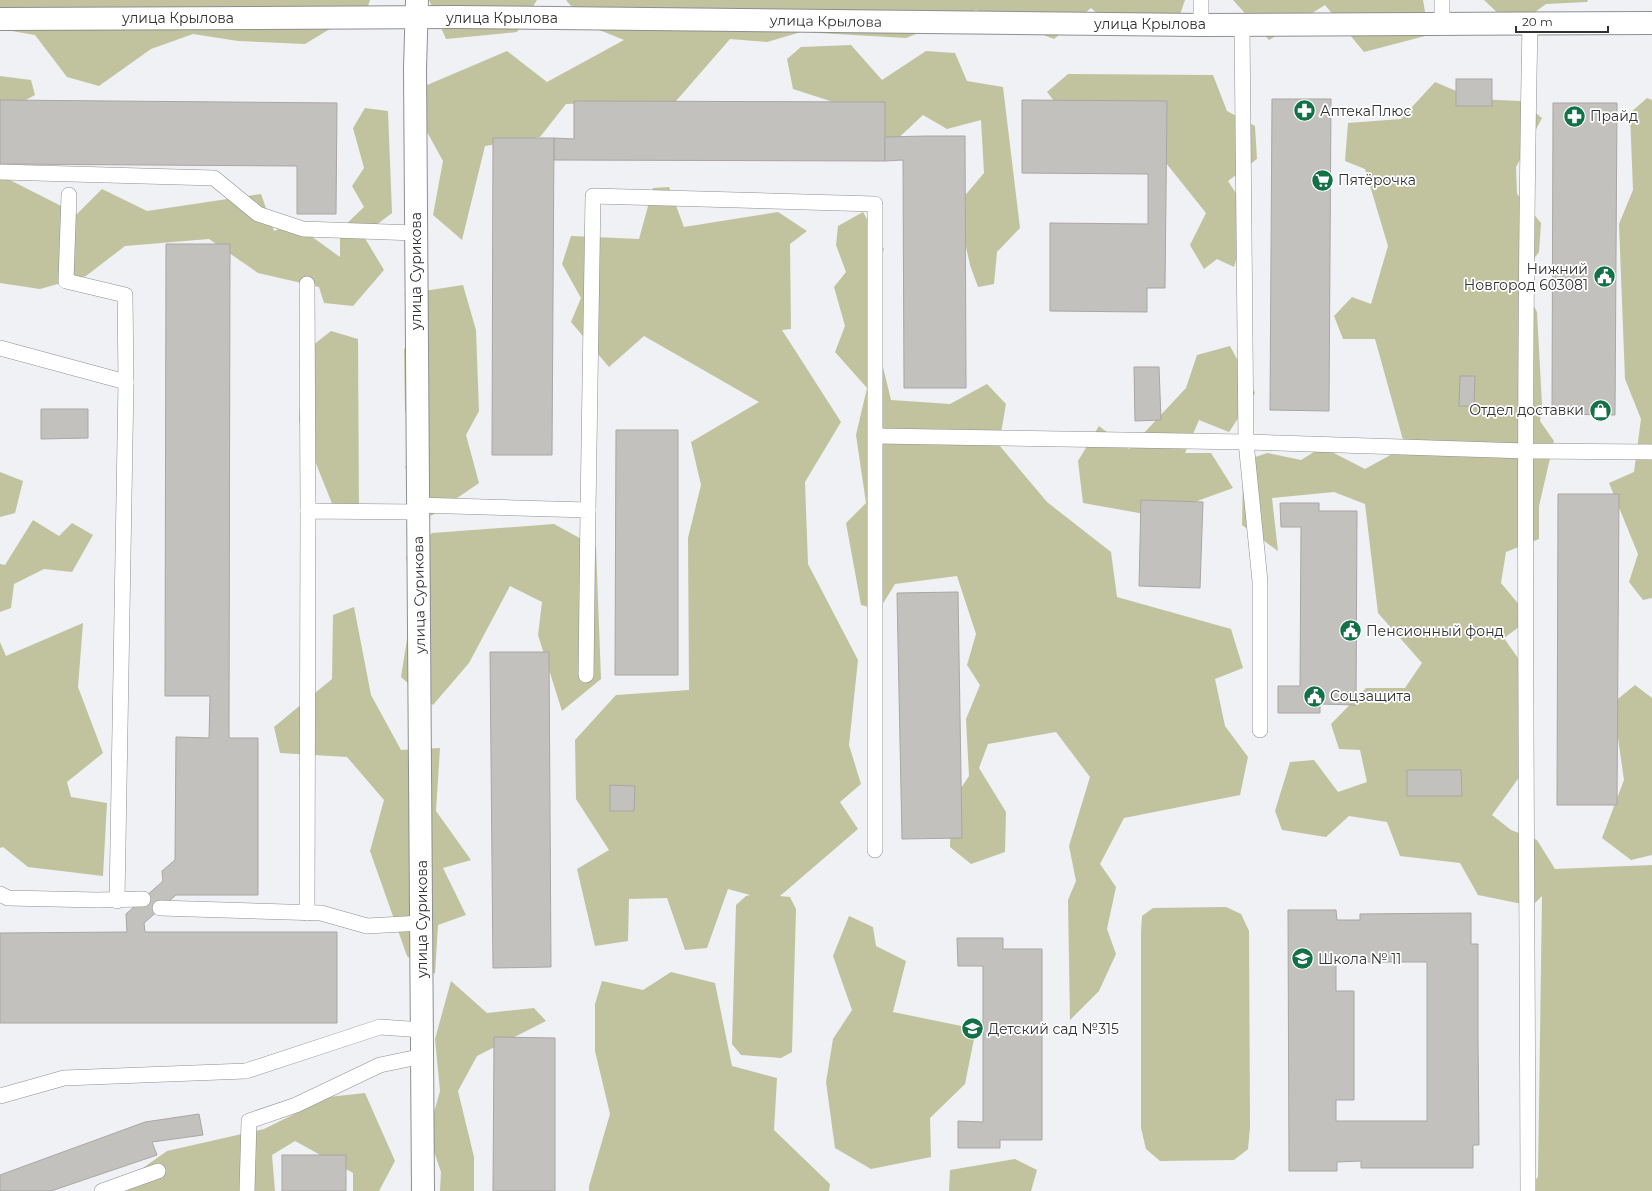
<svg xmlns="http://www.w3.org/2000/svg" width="1652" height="1191" font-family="Montserrat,sans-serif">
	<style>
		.green { fill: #c0c39d }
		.building { fill: #c3c1be; stroke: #a9a6a4; fill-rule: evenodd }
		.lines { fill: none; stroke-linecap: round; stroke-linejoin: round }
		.lane-casing { stroke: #8e8f92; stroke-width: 16 }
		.street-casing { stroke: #8e8f92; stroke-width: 24 }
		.lane { stroke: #fff; stroke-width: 15 }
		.street { stroke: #fff; stroke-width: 22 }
		.labels { text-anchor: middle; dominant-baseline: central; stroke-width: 3.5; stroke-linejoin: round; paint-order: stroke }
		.street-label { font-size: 14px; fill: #303132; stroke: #fff }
		.poi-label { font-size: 14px; fill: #303132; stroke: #fff; text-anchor: start }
	</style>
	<rect width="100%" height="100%" fill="#f0f1f4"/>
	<!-- green -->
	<g class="green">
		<polygon points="0,0 370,0 368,6 305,44 238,41 193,34 151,49 99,86 67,77 35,35 0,29"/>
		<polygon points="429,0 537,0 517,32 446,39"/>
		<polygon points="566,0 1185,0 1173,35 1121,34 1091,8 1054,39 976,10 906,38 801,32 767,42 730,39 676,101 566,104 540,137 485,146 462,240 433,215 443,161 406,94 507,51 547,82 624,40 587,25"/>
		<polygon points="1233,0 1423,0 1429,35 1364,52 1325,5 1269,40"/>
		<polygon points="1484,0 1588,0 1587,2 1546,4 1524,20 1502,17"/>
		<polygon points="851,45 882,80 926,51 955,53 967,81 1003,87 1020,228 997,252 994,284 978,287 970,265 957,205 984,173 981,120 947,129 923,115 893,143 855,109 793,89 787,59 801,47"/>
		<polygon points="1068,74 1213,75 1227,111 1255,126 1257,159 1228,181 1250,215 1234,267 1217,259 1204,269 1190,245 1206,213 1166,163 1059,107 1047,92"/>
		<polygon points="0,76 31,80 35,95 0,114"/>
		<polygon points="1435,82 1475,99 1520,101 1542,118 1516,167 1517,194 1541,223 1539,252 1519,278 1537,312 1542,405 1540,421 1554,441 1539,506 1539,539 1506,552 1501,583 1521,607 1519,627 1504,638 1520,661 1520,776 1492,815 1511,830 1537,840 1555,869 1652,865 1652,1191 1525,1191 1538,1177 1542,896 1532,906 1478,895 1460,863 1400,856 1387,822 1349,816 1326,837 1282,830 1275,811 1290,762 1314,760 1338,792 1367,782 1360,750 1339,749 1331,724 1366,688 1405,688 1422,663 1378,613 1365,504 1334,492 1272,498 1278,551 1242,525 1243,479 1241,462 1267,453 1301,460 1322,447 1365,469 1405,447 1375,339 1343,339 1334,316 1352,297 1371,304 1388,246 1365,169 1345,161 1348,123 1401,119"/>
		<polygon points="1647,98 1652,100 1652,598 1643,600 1629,582 1638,554 1609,483 1634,472 1641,419 1625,379 1619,224 1633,190 1630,113"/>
		<polygon points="365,108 388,111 392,213 363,235 384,270 353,306 324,303 319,287 258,273 209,239 125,246 86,276 40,289 0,283 0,175 77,214 102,189 147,211 261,194 274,231 293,223 340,257 340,230 364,207 352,186 364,168 353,128"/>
		<polygon points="669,187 684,227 778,212 807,231 790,244 791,329 782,330 841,422 805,482 808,564 858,660 849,745 861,784 840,802 858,829 780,896 790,897 796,909 792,1052 781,1058 741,1055 732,1044 736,905 746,896 750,895 728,889 707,948 685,950 667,898 629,899 628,941 595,946 577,869 609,850 576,799 575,740 616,695 689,690 688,538 701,485 691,442 759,402 644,336 609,367 571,322 581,298 562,264 571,236 639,239 653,188"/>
		<polygon points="863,212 884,249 868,305 891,400 950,404 987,384 1006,404 999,445 1047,502 1111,552 1117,597 1231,629 1243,668 1215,679 1225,726 1248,757 1240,795 1124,818 1100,864 1116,887 1107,929 1116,954 1099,991 1070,1020 1068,900 1076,881 1069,846 1090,777 1056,732 988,744 979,768 1006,812 1005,852 971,864 950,847 951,803 969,776 966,719 980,685 967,665 976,634 957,576 895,584 879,610 861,605 846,523 866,503 856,435 867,388 835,352 845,326 834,287 846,272 836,245 838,226"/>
		<polygon points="463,285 476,330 479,411 466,435 479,483 431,516 405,467 430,444 405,411 404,349 426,323 404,294"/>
		<polygon points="331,331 358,339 359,514 337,516 299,421 303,353"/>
		<polygon points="1230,346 1255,393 1229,432 1199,420 1185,453 1211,453 1233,488 1156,516 1083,503 1078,461 1099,426 1129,449 1186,388 1197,355"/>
		<polygon points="0,472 23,481 15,513 0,517"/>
		<polygon points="33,520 59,536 72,523 93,535 72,572 44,569 14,584 11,608 0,612 0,564 5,565"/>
		<polygon points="554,524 596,547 601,679 562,711 538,635 542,602 510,586 469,663 433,705 401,677 413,601 406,557 432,533"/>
		<polygon points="354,607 371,695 401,750 440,748 436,811 471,860 443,868 466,915 438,925 435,974 407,956 370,851 384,800 347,757 280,753 274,727 332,679 333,615"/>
		<polygon points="83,623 78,687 103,753 67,782 71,797 107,803 103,876 28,867 3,847 0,848 0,642 6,656"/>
		<polygon points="1635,685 1652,698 1652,855 1631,860 1602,838 1624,780 1613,703"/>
		<polygon points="1226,907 1241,914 1249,931 1250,1127 1248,1149 1234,1160 1160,1161 1146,1149 1141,1128 1141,932 1142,916 1153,908"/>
		<polygon points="849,916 873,927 876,946 906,961 893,1012 976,1029 965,1084 930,1118 931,1157 871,1169 835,1148 826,1082 833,1039 852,1010 833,956"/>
		<polygon points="671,972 715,983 732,1066 777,1078 774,1130 830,1184 829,1191 589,1191 589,1186 610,1114 595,1051 595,1004 602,981 643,990"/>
		<polygon points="451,981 487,1013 534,1008 546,1021 477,1056 458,1091 474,1157 474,1191 440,1191 441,1172 428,1134 440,1091 435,1039"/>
		<polygon points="365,1093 395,1161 379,1191 353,1191 353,1173 295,1141 272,1155 275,1191 110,1191 167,1151 264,1129 329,1097"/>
		<polygon points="1015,1159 1037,1170 1031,1191 949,1191 950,1170"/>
	</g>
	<!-- building -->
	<g class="building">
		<rect x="1456" y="79" width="36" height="27"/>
		<polygon points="1272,99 1331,99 1329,411 1270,410"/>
		<polygon points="0,100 337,103 336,214 297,214 297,166 0,164"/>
		<polygon points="1022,100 1167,101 1165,288 1147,288 1147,312 1050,311 1050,223 1148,224 1148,174 1022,173"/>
		<polygon points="574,101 885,102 885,161 554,160 554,138 574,139"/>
		<polygon points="1553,103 1617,103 1615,415 1552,414"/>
		<polygon points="926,136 965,136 966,388 904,388 903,160 885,161 885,137"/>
		<polygon points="493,138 554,138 552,455 492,455"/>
		<polygon points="166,244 230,244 229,738 258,738 258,895 176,895 144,923 145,932 337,932 337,1023 0,1023 0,933 127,932 126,914 163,881 162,871 175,860 176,737 209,738 210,696 165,696"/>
		<polygon points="1134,367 1159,367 1161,420 1135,421"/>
		<polygon points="1460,376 1475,376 1474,406 1459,406"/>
		<polygon points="41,409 88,409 88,438 41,439"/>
		<polygon points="616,430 678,430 678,675 615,675"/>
		<polygon points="1558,494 1619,494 1617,805 1557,805"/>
		<polygon points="1141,500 1203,502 1200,588 1139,586"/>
		<polygon points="1280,503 1319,503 1319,511 1357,511 1356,705 1320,704 1320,713 1278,713 1278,686 1300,686 1301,527 1281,527"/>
		<polygon points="958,592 962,838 902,839 897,593"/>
		<polygon points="490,652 549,652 551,967 493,968"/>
		<polygon points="1407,770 1461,770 1462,796 1407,796"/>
		<polygon points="610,785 635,786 634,811 610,811"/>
		<path d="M1288,910h48l1,10h23v-6l111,-1v31h7v96l1,105h-6v23h-112v-7l-24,1v9h-48zM1336,962h91v159h-91v-21h18v-109h-18z"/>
		<polygon points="957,938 1003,938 1003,949 1042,949 1042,1140 1000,1140 1000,1148 958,1148 958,1121 983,1122 983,966 958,966"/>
		<polygon points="494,1037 555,1038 555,1191 493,1191"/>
		<polygon points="199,1114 203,1135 152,1142 157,1155 51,1191 0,1191 0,1175 145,1122"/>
		<rect x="282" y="1155" width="64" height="36"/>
	</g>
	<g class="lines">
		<defs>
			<g id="lane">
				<polyline points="1201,0 1201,25"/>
				<polyline points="1242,25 1246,442 1260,581 1260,730"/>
				<polyline points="1442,25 1442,0"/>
				<polyline points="0,172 214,178 258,214 303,229 416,233"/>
				<polyline points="69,195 66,281 125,295 126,382 117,901"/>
				<polyline points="307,284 308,511"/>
				<polyline points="0,348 126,382"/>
				<polyline points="876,436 1246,442 1526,451 1652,452"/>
				<polyline points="418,505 588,510 586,675"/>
				<polyline points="588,510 593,196 875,204 875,850"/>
				<polyline points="0,894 8,898 97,900 143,899"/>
				<polyline points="160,908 321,913 367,926 422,923"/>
				<polyline points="307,913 308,511 418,512"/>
				<polyline points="0,1096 64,1078 246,1071 380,1027 423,1030"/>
				<polyline points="102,1191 158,1171"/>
				<polyline points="247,1191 249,1121 296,1105 380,1065 423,1056"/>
				<path d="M1528,1191c-1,-389 -6,-778 2,-1167"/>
			</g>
			<g id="street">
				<polyline points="417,0 415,69 423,1191"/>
				<polyline points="0,19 458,17 1201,25 1652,23"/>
			</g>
		</defs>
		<!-- lane casing -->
		<use href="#lane" class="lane-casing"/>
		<!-- street casing -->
		<use href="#street" class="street-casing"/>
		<!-- lane -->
		<use href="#lane" class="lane"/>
		<!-- street -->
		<use href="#street" class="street"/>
	</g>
	<!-- icons -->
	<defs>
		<symbol id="pharmacy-disc" viewBox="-11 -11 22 22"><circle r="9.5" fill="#127147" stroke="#fff"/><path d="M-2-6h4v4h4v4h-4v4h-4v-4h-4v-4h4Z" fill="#fff"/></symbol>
		<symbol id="supermarket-disc" viewBox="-11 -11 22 22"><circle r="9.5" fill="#127147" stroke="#fff"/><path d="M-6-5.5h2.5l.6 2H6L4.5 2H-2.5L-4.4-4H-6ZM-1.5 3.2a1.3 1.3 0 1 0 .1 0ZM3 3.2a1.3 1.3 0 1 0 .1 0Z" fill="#fff"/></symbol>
		<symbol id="civic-disc" viewBox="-11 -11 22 22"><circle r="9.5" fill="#127147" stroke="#fff"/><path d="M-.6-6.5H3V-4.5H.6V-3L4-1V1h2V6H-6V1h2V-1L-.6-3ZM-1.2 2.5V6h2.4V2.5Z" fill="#fff"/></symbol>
		<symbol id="shop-disc" viewBox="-11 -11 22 22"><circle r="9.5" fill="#127147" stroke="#fff"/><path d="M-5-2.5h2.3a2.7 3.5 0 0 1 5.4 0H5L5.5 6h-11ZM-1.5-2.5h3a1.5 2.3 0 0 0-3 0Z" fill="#fff"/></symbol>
		<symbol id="school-disc" viewBox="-11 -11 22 22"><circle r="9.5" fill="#127147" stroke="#fff"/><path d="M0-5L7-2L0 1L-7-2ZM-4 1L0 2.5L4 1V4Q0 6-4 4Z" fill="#fff"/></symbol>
	</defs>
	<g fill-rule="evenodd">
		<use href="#pharmacy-disc" x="1292" y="98" width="25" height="25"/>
		<use href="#pharmacy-disc" x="1562" y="104" width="25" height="25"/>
		<use href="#supermarket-disc" x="1310" y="168" width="25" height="25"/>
		<use href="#civic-disc" x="1592" y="264" width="25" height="25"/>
		<use href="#shop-disc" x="1588" y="398" width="25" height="25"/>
		<use href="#civic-disc" x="1338" y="618" width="25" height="25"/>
		<use href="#civic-disc" x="1302" y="684" width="25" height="25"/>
		<use href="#school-disc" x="1290" y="946" width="25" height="25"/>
		<use href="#school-disc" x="960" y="1016" width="25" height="25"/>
	</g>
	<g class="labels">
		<!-- street labels -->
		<g class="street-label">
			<text x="178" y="18">улица Крылова</text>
			<text x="502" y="18">улица Крылова</text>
			<text transform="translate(826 21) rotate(1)">улица Крылова</text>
			<text x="1150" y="24">улица Крылова</text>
			<text transform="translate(416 271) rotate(-90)">улица Сурикова</text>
			<text transform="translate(419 595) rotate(-91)">улица Сурикова</text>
			<text transform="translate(422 919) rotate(-90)">улица Сурикова</text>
		</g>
		<!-- poi labels -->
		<g class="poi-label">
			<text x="1320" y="111">АптекаПлюс</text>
			<text x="1590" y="116">Прайд</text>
			<text x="1338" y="180">Пятёрочка</text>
			<text x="1588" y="269" text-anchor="end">Нижний<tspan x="1588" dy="16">Новгород 603081</tspan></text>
			<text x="1584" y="410" text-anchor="end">Отдел доставки</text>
			<text x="1366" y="631">Пенсионный фонд</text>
			<text x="1330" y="696">Соцзащита</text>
			<text x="1318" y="959">Школа № 11</text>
			<text x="988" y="1029">Детский сад №315</text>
		</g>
	</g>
	<!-- scale -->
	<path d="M1516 26v6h92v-6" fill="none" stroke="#303132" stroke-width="2"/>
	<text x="1522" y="26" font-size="12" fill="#303132" stroke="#ffffff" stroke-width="3" paint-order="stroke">20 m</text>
</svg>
